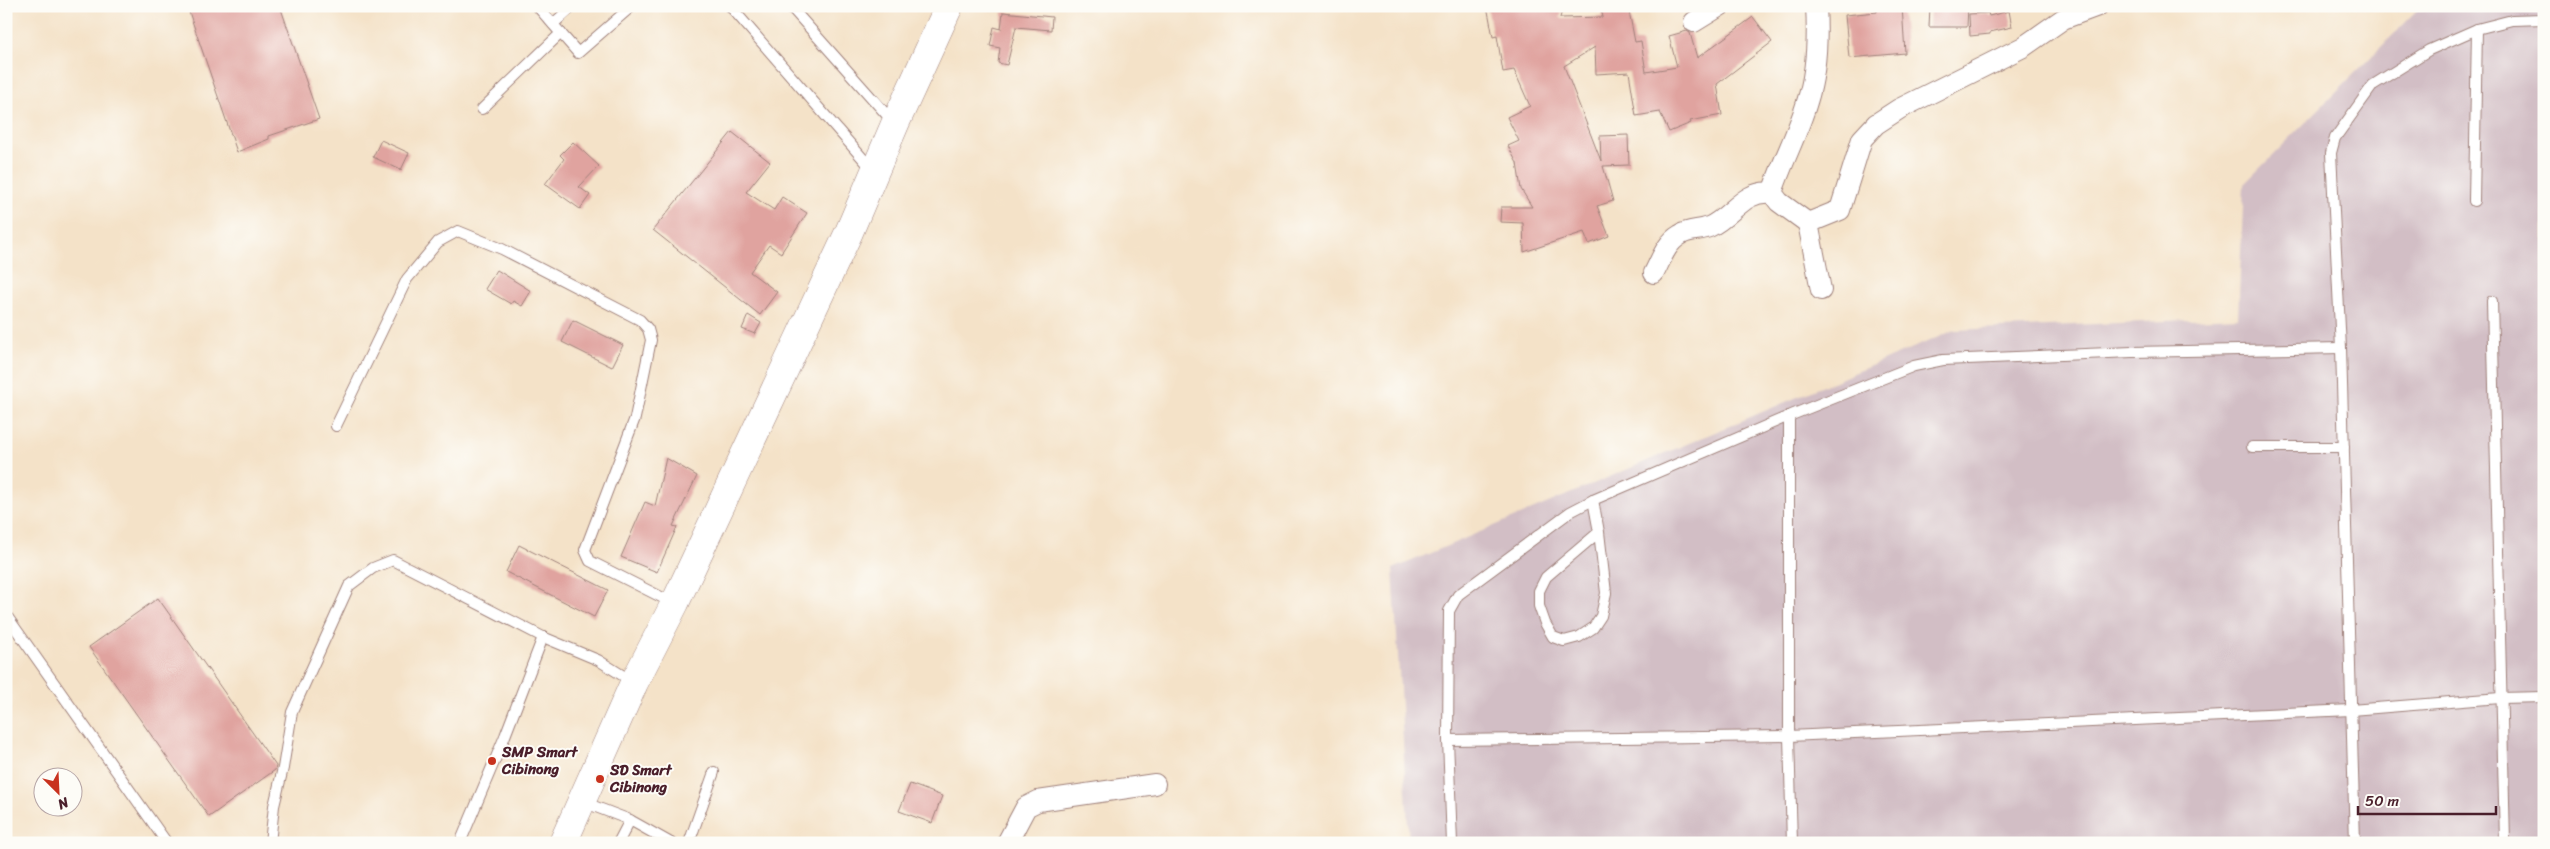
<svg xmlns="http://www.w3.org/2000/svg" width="2550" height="849" font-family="Sriracha,sans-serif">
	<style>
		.industrial { fill: #d2bec5 }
		.building { fill: #e0a39f }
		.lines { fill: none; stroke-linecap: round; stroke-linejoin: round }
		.lane-casing { stroke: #9f807a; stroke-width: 12 }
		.street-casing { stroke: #9f807a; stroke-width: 22 }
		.primary-casing { stroke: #9f807a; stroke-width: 29 }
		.lane { stroke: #fff; stroke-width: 10 }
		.street { stroke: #fff; stroke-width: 20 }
		.primary { stroke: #fff; stroke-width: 28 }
		.poi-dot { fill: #c8321e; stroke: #fdfcf7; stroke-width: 2 }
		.labels { text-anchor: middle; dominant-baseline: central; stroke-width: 4; stroke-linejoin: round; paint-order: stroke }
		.poi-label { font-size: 15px; font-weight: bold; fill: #4a1f2b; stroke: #fdfcf7; text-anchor: start }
	</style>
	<rect width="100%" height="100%" fill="#fdfcf7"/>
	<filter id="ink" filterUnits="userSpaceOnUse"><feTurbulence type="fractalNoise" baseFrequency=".02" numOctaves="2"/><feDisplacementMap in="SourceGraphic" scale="10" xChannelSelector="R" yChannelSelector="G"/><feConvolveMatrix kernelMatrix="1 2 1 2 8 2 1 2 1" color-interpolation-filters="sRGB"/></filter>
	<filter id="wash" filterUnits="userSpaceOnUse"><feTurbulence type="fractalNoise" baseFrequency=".0096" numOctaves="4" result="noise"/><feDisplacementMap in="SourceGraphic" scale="20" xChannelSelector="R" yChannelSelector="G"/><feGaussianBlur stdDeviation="1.12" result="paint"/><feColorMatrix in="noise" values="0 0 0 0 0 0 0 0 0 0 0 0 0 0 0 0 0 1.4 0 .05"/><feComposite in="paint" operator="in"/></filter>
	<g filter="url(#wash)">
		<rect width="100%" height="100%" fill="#f4e2c8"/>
		<!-- industrial -->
		<polygon class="industrial" points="2544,6 2544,843 1409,843 1393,569 1955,330 2238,318 2244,184 2420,8"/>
		<g id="blocks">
			<!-- building -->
			<g class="building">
				<polygon points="187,6 280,6 319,119 269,136 269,139 237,152"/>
				<polygon points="1487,6 1563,6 1560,18 1603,17 1600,6 1628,6 1635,42 1641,41 1646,72 1677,67 1669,36 1687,31 1690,33 1697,58 1753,17 1772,42 1717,84 1722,115 1690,121 1691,123 1669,132 1660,112 1636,116 1629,72 1596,74 1595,47 1564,66 1601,161 1600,136 1628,135 1629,165 1603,166 1613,201 1597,206 1609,236 1589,244 1584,232 1524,252 1523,223 1500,222 1501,207 1532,207 1521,189 1517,163 1508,146 1519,141 1507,117 1530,106 1514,70 1503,72 1497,36 1493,37"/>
				<polygon points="1902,6 1905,53 1849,58 1845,15 1877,12 1877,8"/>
				<polygon points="1930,6 1968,6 1967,27 1929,27"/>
				<polygon points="2009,11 2012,27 1990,32 1990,34 1970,36 1969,14 1988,13 1989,16"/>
				<polygon points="1003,12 1052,17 1051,30 1016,27 1007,65 998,63 1000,48 990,46 994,27 1001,29"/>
				<polygon points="732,132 770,162 746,192 774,210 782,197 807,213 781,253 769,245 750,272 777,292 760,315 653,230"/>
				<polygon points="381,140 409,153 401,170 373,157"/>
				<polygon points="573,142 599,166 579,187 590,195 580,209 545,184 564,159 560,155"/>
				<polygon points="497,270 531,291 522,306 513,301 511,304 485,289"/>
				<polygon points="748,315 761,323 755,334 742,329"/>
				<polygon points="573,320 623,345 612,367 562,342"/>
				<polygon points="666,458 697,476 673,526 677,527 657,572 621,557 645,502 655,506"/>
				<polygon points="519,545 608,590 594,617 506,572"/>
				<polygon points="158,598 276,766 275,770 209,817 89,647"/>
				<polygon points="910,784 942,796 932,823 899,811"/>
			</g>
		</g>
	</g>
	<g filter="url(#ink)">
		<use href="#blocks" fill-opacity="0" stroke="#9f807a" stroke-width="1"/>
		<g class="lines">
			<defs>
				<g id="lane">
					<polyline points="537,6 578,53 632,6"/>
					<polyline points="730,6 872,169"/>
					<polyline points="790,6 894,123"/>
					<polyline points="553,24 573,6"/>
					<polyline points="482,109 561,33"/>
					<polyline points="2474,201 2477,29"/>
					<polyline points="2492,301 2505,843"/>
					<polyline points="1789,416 1789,736 1792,843"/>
					<polyline points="336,426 407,279 438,242 458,231 502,249 640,320 648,329 651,340 635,418 585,550 590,561 673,603"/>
					<polyline points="2252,447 2344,447"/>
					<polyline points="1593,500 1599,532 1606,593 1601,616 1593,628 1579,637 1564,641 1553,637 1545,623 1539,606 1539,591 1546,577 1599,532"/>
					<polyline points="6,615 167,843"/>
					<polyline points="1448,740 1789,736 2351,710 2500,698 2544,697"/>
					<polyline points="583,802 630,820 671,843"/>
					<polyline points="270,843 274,806 283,768 292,712 349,586 373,568 393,560 543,637 598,660 633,682"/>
					<polyline points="460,843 505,736 543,637"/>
					<polyline points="618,843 630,820"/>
					<polyline points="689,843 714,772"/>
					<polyline points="1452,843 1448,740 1449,611 1458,595 1570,512 1593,500 1789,416 1914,366 1943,360 2132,352 2341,348"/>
					<polyline points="2355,843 2341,348 2331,153 2335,138 2373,85 2429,50 2477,29 2512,20 2544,19"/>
				</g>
				<g id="street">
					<polyline points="1694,22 1720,6"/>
					<path d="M1808,223l-29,-21 -7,-9c10,-31 26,-60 35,-91 10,-31 11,-63 9,-96"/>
					<path d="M1654,273c7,-13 12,-30 26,-38 9,-6 20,-4 29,-8 23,-10 35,-38 63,-34"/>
					<polyline points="1821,290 1808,223 1840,210 1862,139 1876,124 1899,109 2023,47 2063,19 2098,6"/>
					<polyline points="1007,843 1026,807 1038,801 1155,784"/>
				</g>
				<polyline id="primary" points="563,843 634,683 675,603 849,232 895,124 949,6"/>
			</defs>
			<!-- lane casing -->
			<use href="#lane" class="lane-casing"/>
			<!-- street casing -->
			<use href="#street" class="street-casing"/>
			<!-- primary casing -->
			<use href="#primary" class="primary-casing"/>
			<!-- lane -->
			<use href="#lane" class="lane"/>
			<!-- street -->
			<use href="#street" class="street"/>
			<!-- primary -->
			<use href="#primary" class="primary"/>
		</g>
	</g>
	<!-- markers -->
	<g class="poi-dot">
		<circle cx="492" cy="761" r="5"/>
		<circle cx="600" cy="779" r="5"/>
	</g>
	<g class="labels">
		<!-- poi labels -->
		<g class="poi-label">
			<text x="502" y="752">SMP Smart<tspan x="502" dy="17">Cibinong</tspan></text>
			<text x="610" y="770">SD Smart<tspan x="610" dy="17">Cibinong</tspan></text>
		</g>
	</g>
	<!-- margin -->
	<rect width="2550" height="849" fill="none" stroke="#fdfcf7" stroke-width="25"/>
	<!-- north arrow -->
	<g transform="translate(58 792) rotate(156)"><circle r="24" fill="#fdfcf7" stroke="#b5a4a5"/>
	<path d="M0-4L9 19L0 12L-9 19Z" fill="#c8321e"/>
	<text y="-8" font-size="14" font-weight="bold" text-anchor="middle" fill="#4a1f2b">N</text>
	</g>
	<!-- scale -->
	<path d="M2358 806v8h138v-8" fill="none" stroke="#4a1f2b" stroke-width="2.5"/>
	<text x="2365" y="806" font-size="15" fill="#4a1f2b" stroke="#fdfcf7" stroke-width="4" paint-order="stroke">50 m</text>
</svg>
